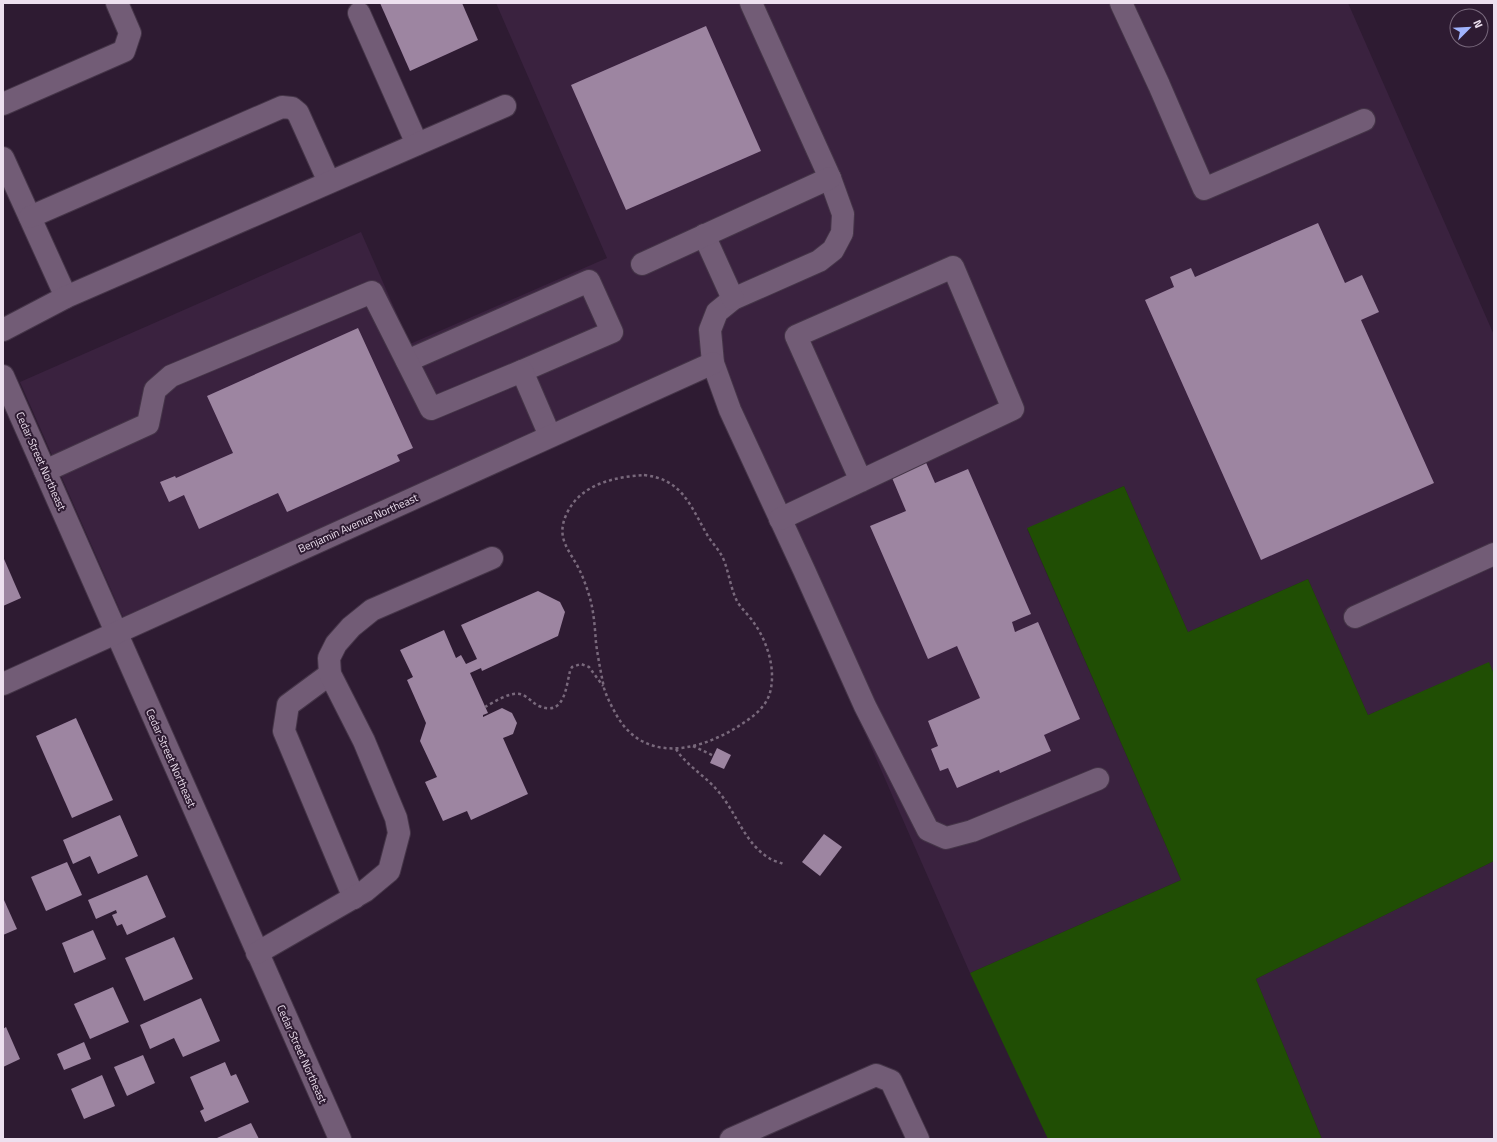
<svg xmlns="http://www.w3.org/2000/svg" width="1497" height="1142" font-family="'Titillium Web',sans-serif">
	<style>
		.built { fill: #3a223f }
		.green { fill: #204e04 }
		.building { fill: #9d85a1 }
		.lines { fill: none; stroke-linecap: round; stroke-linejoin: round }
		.minor-casing { stroke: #453548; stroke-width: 24 }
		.path { stroke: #79697c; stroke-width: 2.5; stroke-dasharray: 3 3; stroke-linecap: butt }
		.minor { stroke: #725c76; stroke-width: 22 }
		.labels { text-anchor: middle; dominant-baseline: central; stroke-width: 4; stroke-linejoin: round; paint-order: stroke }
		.street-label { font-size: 11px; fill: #ede0ef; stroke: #2e1b32 }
	</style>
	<rect width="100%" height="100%" fill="#2e1b32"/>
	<!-- built -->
	<g class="built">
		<polygon points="496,3 1348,3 1494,335 1494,674 1489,663 1368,715 1308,579 1188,632 1124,486 1027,529 1181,880 970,973 706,370 126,624 20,382 361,232 410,344 607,258"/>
		<polygon points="1494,861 1494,1139 1322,1139 1256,979"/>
	</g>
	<!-- green -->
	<polygon class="green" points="1124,486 1188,632 1308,579 1368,715 1489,662 1494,674 1494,861 1256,979 1322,1139 1048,1139 970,973 1181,880 1027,528"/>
	<!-- building -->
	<g class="building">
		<polygon points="380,3 462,3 478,40 410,71"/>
		<polygon points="706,26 761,151 626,210 571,85"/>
		<polygon points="1318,223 1345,283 1362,275 1379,312 1361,320 1434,483 1261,560 1145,300 1174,287 1170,277 1191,268 1195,277"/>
		<polygon points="358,328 413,448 397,455 400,461 287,512 278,493 199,529 184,495 169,502 160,482 175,476 176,478 233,453 207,396"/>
		<polygon points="924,458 935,483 968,469 1031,614 1012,622 1015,632 1038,622 1080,719 1044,735 1051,751 1000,773 999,770 957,788 948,768 940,771 931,749 938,746 928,721 980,698 957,646 928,659 870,526 906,511 890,473"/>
		<polygon points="4,559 21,598 3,606 3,560"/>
		<polygon points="538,591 560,602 565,612 558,636 482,671 481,668 470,673 488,713 483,715 483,717 502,708 512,713 517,723 513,734 503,738 528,794 471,820 467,811 443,821 425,782 437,777 420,741 426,723 407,680 413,677 400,650 444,630 456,658 461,655 466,664 477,659 461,625"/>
		<polygon points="76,718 113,800 72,818 36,736"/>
		<polygon points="717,748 731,755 724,769 710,763"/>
		<polygon points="120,815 138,856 98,874 90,856 73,864 63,840"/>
		<polygon points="824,834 842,847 820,876 802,862"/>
		<polygon points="67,862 82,895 46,911 31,877"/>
		<polygon points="147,875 166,917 127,935 122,924 117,926 112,915 117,913 116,910 96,919 88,900"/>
		<polygon points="3,900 4,900 17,929 3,935"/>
		<polygon points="93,930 106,959 74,973 62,943"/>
		<polygon points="174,937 193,979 144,1001 125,958"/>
		<polygon points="113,987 129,1022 90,1039 74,1004"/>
		<polygon points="201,998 220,1041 183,1057 174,1038 150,1049 140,1025"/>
		<polygon points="6,1027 20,1059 3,1067 3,1029"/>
		<polygon points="84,1042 91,1059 64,1070 57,1054"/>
		<polygon points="143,1055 155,1083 127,1096 114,1067"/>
		<polygon points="225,1062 231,1076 236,1074 249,1102 205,1122 200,1111 204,1109 190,1077"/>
		<polygon points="102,1075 115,1106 84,1119 71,1089"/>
		<polygon points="251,1123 259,1139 217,1139 217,1138"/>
	</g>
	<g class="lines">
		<defs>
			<g id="minor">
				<polyline points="751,3 830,178 843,214 842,233 833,250 819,261 733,299 717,312 710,330 713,363 730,410 804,570 865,706 928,830 946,838 972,831 1098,779"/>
				<polyline points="1121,3 1159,85 1204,189 1364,120"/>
				<polyline points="359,13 417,144"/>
				<polyline points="3,104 124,51 130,33 117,3"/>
				<polyline points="3,158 66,297"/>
				<polyline points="30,217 282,107 292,108 298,113 329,182"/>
				<polyline points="704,235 733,299"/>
				<polyline points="642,264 830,178"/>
				<polyline points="3,330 66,297 505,106"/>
				<polyline points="407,361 589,281 612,332 522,371"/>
				<polyline points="3,376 340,1139"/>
				<polyline points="45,471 148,424 155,390 171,376 372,292 431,409 522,371 550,436"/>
				<polyline points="780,519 1013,409 953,267 796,336 861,481"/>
				<polyline points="1355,617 1494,554"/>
				<polyline points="330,674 288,705 284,731 354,898"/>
				<polyline points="3,684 713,363"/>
				<polyline points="257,953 365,891 389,871 399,833 396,818 364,741 330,674 329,658 336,644 351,627 372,610 492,558"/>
				<polyline points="731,1139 876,1075 891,1081 918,1139"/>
			</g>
		</defs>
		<!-- minor casing -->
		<use href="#minor" class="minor-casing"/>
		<!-- path -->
		<g class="path">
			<path d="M644,475c36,4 45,27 61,56 6,12 15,18 20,32 4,12 6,25 11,36 4,9 13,16 18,24 13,18 21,44 17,65 -3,20 -21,31 -37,41 -39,23 -90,33 -117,-13 -5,-9 -10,-18 -13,-28 -3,-15 -6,-30 -8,-45 -1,-14 -2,-28 -5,-41 -3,-11 -7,-23 -12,-33 -10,-20 -24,-31 -12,-56 14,-29 47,-36 77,-38z"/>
			<path d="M485,707c9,-5 24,-15 35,-13 8,2 12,9 19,12 25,11 27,-18 31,-35l2,-4 9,-3 8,3 14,19"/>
			<polyline points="693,746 714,756"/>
			<path d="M676,749c10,16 28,26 41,41 19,21 27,53 52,68 4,3 10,4 14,6"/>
		</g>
		<!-- minor -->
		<use href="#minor" class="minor"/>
	</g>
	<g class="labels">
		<!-- street labels -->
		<g class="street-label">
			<text transform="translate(41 461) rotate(66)">Cedar Street Northeast</text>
			<text transform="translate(358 523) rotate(-24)">Benjamin Avenue Northeast</text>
			<text transform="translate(171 758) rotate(66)">Cedar Street Northeast</text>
			<text transform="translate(302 1054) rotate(66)">Cedar Street Northeast</text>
		</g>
	</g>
	<!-- border -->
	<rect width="1497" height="1142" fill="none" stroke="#ede0ef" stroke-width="8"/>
	<!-- north arrow -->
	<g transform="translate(1469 28) rotate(66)"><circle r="19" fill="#2e1b32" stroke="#7a6a7e"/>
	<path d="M0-3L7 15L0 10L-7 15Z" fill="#a0b3fd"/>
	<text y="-6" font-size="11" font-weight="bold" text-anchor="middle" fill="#ede0ef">N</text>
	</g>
</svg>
